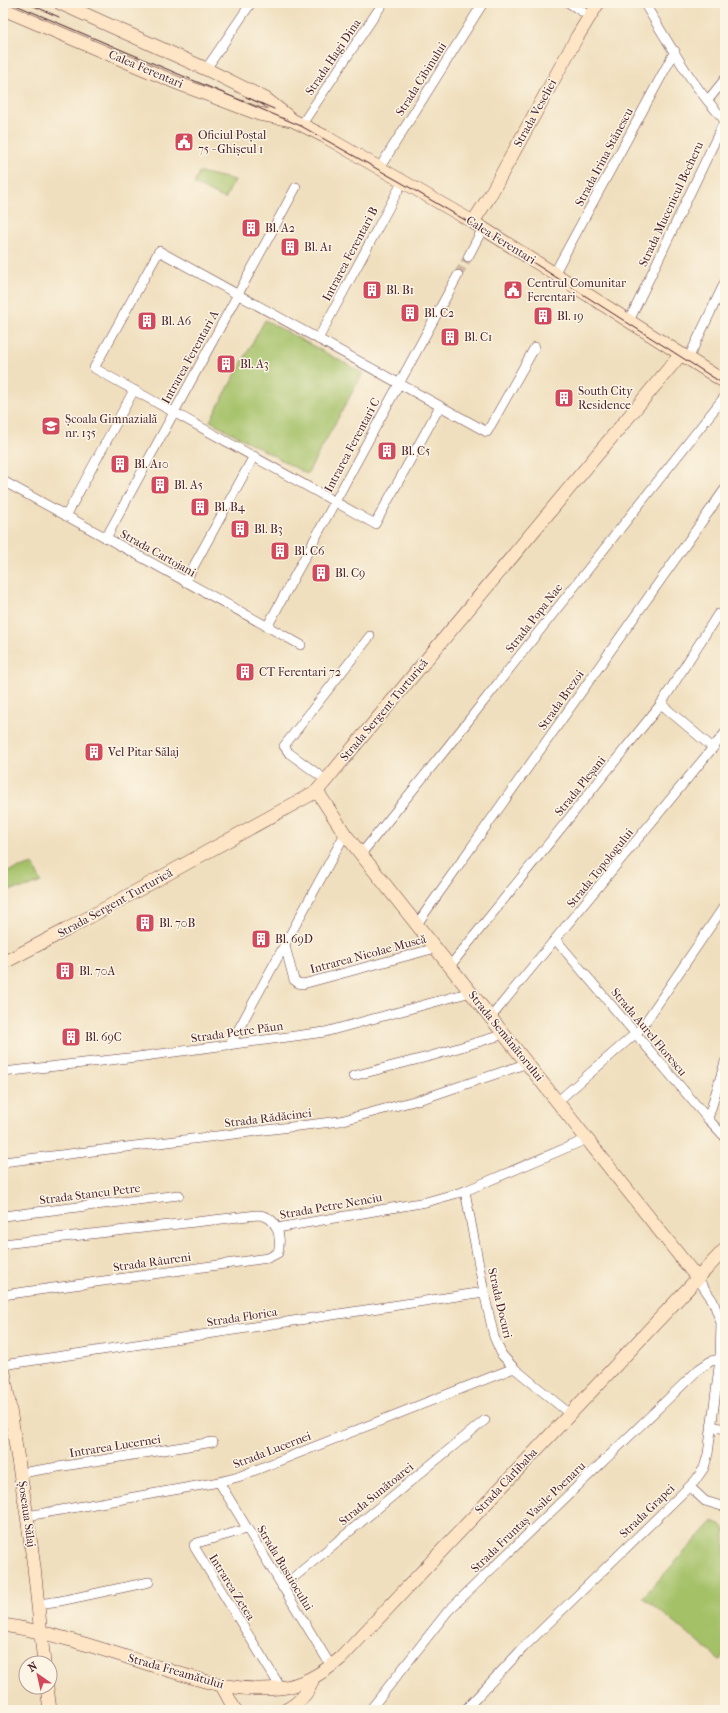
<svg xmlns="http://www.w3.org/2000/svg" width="728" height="1713" font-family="'IM FELL French Canon',serif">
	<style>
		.green { fill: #a4c168; stroke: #77704a }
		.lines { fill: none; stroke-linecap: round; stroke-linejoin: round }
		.street-tunnel { stroke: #cfb9a1; stroke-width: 9; stroke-dasharray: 9 4.5; stroke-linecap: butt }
		.street-casing { stroke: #633c41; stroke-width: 10 }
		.secondary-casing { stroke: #633c41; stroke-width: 14 }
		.street { stroke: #fff; stroke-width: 9 }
		.secondary { stroke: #fee5c5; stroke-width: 13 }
		.tram { stroke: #4a1f2b; stroke-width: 1 }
		.labels { text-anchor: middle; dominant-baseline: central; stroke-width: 3; stroke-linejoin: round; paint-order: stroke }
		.street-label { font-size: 12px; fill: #4a1f2b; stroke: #fcf5e5 }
		.poi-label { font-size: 12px; fill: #4a1f2b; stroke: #fcf5e5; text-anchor: start }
	</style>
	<rect width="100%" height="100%" fill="#fcf5e5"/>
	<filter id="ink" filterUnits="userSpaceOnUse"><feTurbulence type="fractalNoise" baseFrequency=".025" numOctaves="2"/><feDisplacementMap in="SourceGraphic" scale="8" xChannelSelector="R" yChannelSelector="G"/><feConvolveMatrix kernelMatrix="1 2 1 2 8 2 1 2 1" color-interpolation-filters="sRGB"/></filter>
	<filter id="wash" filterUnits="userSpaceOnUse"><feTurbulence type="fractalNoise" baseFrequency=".012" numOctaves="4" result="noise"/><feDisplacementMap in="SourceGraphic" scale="16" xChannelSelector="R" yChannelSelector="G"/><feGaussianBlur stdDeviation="0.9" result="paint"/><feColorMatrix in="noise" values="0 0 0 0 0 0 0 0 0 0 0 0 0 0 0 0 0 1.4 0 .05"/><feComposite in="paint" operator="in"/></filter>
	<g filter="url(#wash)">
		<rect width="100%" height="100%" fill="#f0dfbe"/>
		<!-- green -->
		<g class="green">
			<polygon points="199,172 235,180 225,199 194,184"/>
			<polygon points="265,320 363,373 307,474 210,421"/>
			<polygon points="33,864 41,882 29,887 3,891 3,873"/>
			<polygon points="713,1521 725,1529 725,1652 720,1660 643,1597"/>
		</g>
	</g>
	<g filter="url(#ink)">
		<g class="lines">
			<!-- street-tunnel -->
			<polyline class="street-tunnel" points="458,275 468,257"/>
			<defs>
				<g id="street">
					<polyline points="569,3 589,16"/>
					<path d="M644,3c24,38 49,86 81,117"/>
					<polyline points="206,69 251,3"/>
					<polyline points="708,100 725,79"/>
					<polyline points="302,124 383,3"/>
					<polyline points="380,167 483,3"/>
					<polyline points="468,257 483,228"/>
					<polyline points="554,274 675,51"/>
					<polyline points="629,321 725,120"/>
					<polyline points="318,339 403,181"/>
					<polyline points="688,359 725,282"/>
					<polyline points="440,406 375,524 94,368 159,251 487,432 535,347"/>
					<polyline points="3,481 301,645"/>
					<polyline points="66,516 134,390"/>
					<polyline points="106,538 296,187"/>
					<polyline points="185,582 254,456"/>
					<polyline points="267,627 458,275"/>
					<polyline points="661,704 713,748"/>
					<polyline points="326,780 289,753 284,746 370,636"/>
					<polyline points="361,854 446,749 725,396"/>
					<polyline points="417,924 725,489"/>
					<polyline points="556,940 708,1119 725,1137"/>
					<polyline points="285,946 294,980 298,983 303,984 436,948"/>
					<polyline points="450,966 661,704 718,614"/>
					<polyline points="491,1017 725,733"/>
					<polyline points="230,1045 345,834"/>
					<polyline points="3,1072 137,1057 325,1032 471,992"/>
					<polyline points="353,1076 431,1056 505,1034"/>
					<polyline points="558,1101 635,1034 642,1027 725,905"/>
					<polyline points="708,1119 725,1062"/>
					<polyline points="3,1162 340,1121 425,1098 528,1063"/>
					<polyline points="465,1191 484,1292 494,1337 502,1355 514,1368 570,1414"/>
					<polyline points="3,1216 179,1195"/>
					<polyline points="277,1228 426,1202 465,1191 587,1139"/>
					<path d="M3,1244l254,-29c20,0 25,21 21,38l-10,5 -265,37"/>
					<polyline points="3,1365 484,1292"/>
					<polyline points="711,1426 725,1429"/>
					<polyline points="21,1473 213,1442"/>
					<polyline points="219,1482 331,1666"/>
					<polyline points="690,1487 705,1501 725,1507"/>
					<polyline points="27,1516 219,1482 238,1477 514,1368"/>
					<polyline points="247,1529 197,1543 194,1545 195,1548 281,1688"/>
					<polyline points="282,1587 485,1420"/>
					<polyline points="38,1604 60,1601 149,1582"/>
					<polyline points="370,1710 448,1611 699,1369 711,1361 720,1359"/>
					<polyline points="465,1710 523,1648 695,1481 704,1468 708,1454 720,1359 721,1323 713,1301 698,1279"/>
				</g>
				<g id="secondary">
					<polyline points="60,3 206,69 266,99 290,118"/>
					<polyline points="3,9 177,83 259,114 292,120 324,136 473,222 725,382"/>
					<polyline points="473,222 489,197 577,37 598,3"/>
					<polyline points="317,791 345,834 698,1279"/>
					<polyline points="3,963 66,930 317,791 681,354"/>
					<polyline points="3,1366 27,1516 34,1567 44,1663"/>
					<path d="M3,1625c53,8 104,26 155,42 43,13 76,26 121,21 24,-2 44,-15 62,-30l384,-409"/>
					<polyline points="222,1686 235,1710"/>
					<polyline points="47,1687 50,1710"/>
					<path d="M286,1710c13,-7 23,-17 27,-32"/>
				</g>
			</defs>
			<!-- street casing -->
			<use href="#street" class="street-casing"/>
			<!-- secondary casing -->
			<use href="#secondary" class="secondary-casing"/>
			<!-- street -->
			<use href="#street" class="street"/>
			<!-- secondary -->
			<use href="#secondary" class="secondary"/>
			<!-- tram -->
			<g class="tram">
				<polyline points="11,3 301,126 402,183 482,230 725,385"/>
				<polyline points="27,3 59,17"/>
				<polyline points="246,97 274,109"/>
			</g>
		</g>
	</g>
	<!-- icons -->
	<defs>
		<symbol id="civic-square" viewBox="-11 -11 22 22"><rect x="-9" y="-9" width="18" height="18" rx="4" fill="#d1495b" stroke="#fcf5e5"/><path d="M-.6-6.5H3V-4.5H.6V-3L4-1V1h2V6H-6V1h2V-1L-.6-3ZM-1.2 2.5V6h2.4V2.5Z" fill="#fff"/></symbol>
		<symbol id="building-square" viewBox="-11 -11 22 22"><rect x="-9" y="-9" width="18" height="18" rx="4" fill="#d1495b" stroke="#fcf5e5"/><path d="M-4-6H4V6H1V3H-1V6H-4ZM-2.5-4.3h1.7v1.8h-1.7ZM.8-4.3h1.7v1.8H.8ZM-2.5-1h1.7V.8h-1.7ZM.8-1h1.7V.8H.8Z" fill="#fff"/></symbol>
		<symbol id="school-square" viewBox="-11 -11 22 22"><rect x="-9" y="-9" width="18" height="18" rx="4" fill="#d1495b" stroke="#fcf5e5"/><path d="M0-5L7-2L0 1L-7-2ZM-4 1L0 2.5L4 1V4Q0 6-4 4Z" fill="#fff"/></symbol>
	</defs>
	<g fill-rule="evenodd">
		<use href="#civic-square" x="173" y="131" width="22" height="22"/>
		<use href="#building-square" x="240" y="217" width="22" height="22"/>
		<use href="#building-square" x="279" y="236" width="22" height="22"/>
		<use href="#building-square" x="361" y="279" width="22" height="22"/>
		<use href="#civic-square" x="502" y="279" width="22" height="22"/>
		<use href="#building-square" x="399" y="302" width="22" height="22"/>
		<use href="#building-square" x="532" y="305" width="22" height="22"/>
		<use href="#building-square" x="136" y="310" width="22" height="22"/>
		<use href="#building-square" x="439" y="326" width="22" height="22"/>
		<use href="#building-square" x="215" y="353" width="22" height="22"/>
		<use href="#building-square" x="553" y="387" width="22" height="22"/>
		<use href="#school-square" x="40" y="415" width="22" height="22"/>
		<use href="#building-square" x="376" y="440" width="22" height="22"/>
		<use href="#building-square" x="109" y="453" width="22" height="22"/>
		<use href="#building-square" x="149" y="474" width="22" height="22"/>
		<use href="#building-square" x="189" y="496" width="22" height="22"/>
		<use href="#building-square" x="229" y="518" width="22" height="22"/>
		<use href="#building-square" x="269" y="540" width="22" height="22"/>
		<use href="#building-square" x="310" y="562" width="22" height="22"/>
		<use href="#building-square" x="234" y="661" width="22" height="22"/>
		<use href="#building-square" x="83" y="741" width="22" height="22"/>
		<use href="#building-square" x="134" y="912" width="22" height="22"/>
		<use href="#building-square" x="250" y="928" width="22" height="22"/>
		<use href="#building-square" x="54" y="960" width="22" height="22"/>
		<use href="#building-square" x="60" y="1026" width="22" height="22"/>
	</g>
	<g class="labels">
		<!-- street labels -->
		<g class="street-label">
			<text transform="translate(333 57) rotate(-56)">Strada Hagi Dina</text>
			<text transform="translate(146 69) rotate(23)">Calea Ferentari</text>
			<text transform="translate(421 79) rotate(-58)">Strada Cibinului</text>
			<text transform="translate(535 113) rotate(-61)">Strada Veseliei</text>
			<text transform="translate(604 157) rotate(-62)">Strada Irina Stănescu</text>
			<text transform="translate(671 204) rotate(-65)">Strada Mucenicul Becheru</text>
			<text transform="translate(501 240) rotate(32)">Calea Ferentari</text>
			<text transform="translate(350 254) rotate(-62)">Intrarea Ferentari B</text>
			<text transform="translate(190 357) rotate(-61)">Intrarea Ferentari A</text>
			<text transform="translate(352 445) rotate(-62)">Intrarea Ferentari C</text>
			<text transform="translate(158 553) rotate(29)">Strada Cartojani</text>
			<text transform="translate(534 618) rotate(-52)">Strada Popa Nae</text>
			<text transform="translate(561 700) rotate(-55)">Strada Brezoi</text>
			<text transform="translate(384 710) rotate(-50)">Strada Sergent Turturică</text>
			<text transform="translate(580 786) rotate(-51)">Strada Pleșani</text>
			<text transform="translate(600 868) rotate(-51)">Strada Topologului</text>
			<text transform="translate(115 903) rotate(-29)">Strada Sergent Turturică</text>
			<text transform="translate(368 954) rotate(-15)">Intrarea Nicolae Muscă</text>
			<text transform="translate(237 1032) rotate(-8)">Strada Petre Păun</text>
			<text transform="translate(649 1032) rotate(50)">Strada Aurel Florescu</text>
			<text transform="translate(506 1036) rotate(51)">Strada Semănătorului</text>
			<text transform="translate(268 1118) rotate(-7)">Strada Rădăcinei</text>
			<text transform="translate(90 1194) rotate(-7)">Strada Stancu Petre</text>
			<text transform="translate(331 1206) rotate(-10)">Strada Petre Nenciu</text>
			<text transform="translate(152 1262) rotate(-8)">Strada Râureni</text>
			<text transform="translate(500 1303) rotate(77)">Strada Docuri</text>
			<text transform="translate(242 1317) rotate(-9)">Strada Florica</text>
			<text transform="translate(115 1446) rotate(-9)">Intrarea Lucernei</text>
			<text transform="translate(272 1450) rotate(-21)">Strada Lucernei</text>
			<text transform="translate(506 1481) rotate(-47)">Strada Cârlibaba</text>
			<text transform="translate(376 1494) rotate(-39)">Strada Sunătoarei</text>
			<text transform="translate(647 1511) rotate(-44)">Strada Grapei</text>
			<text transform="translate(27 1514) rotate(82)">Șoseaua Sălaj</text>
			<text transform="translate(528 1517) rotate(-44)">Strada Fruntaș Vasile Poenaru</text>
			<text transform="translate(285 1568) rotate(59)">Strada Busuiocului</text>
			<text transform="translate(232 1587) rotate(58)">Intrarea Zetea</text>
			<text transform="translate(176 1671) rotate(16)">Strada Freamătului</text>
		</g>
		<!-- poi labels -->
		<g class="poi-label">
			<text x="198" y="135">Oficiul Poștal<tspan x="198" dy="14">75 - Ghișeul 1</tspan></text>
			<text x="265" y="228">Bl. A2</text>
			<text x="304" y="247">Bl. A1</text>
			<text x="527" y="283">Centrul Comunitar<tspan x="527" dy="14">Ferentari</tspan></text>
			<text x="386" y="290">Bl. B1</text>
			<text x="424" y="313">Bl. C2</text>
			<text x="557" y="316">Bl. 19</text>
			<text x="161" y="321">Bl. A6</text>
			<text x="464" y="337">Bl. C1</text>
			<text x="240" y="364">Bl. A3</text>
			<text x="578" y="391">South City<tspan x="578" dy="14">Residence</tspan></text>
			<text x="65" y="419">Școala Gimnazială<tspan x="65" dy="14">nr. 135</tspan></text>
			<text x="401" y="451">Bl. C5</text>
			<text x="134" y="464">Bl. A10</text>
			<text x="174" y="485">Bl. A5</text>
			<text x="214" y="507">Bl. B4</text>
			<text x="254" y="529">Bl. B3</text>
			<text x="294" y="551">Bl. C6</text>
			<text x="335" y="573">Bl. C9</text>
			<text x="259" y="672">CT Ferentari 72</text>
			<text x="108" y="752">Vel Pitar Sălaj</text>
			<text x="159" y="923">Bl. 70B</text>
			<text x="275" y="939">Bl. 69D</text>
			<text x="79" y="971">Bl. 70A</text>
			<text x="85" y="1037">Bl. 69C</text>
		</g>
	</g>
	<!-- margin -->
	<rect width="728" height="1713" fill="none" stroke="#fcf5e5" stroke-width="16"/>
	<!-- north arrow -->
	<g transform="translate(38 1675) rotate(326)"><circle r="19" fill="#fcf5e5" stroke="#b59f9b"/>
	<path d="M0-3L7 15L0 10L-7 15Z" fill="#d1495b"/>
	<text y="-6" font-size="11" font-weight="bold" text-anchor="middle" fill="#4a1f2b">N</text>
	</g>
</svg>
